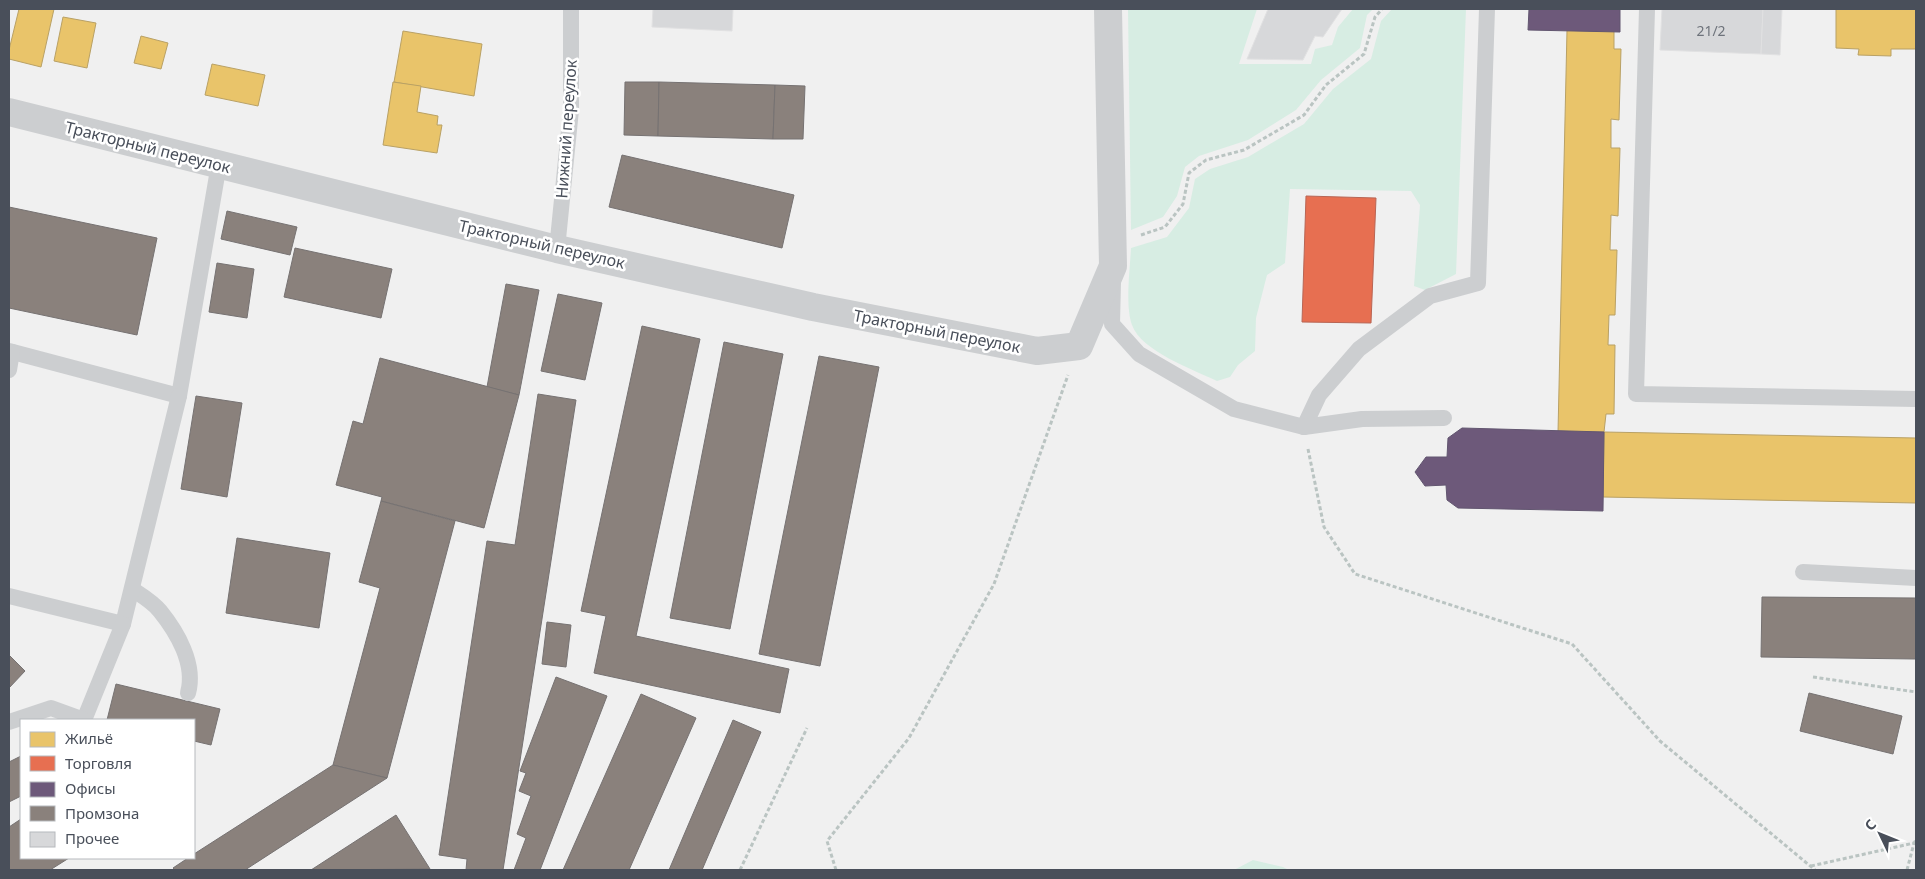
<svg xmlns="http://www.w3.org/2000/svg" width="1925" height="879" font-family="'Noto Sans',sans-serif">
	<style>
		.green { fill: #d7ede3 }
		.homes { fill: #e9c46a; stroke: #b9a165 }
		.shops { fill: #e76f51; stroke: #b86554 }
		.offices { fill: #6d597a; stroke: #625670 }
		.industry { fill: #8a817c; stroke: #767272 }
		.building { fill: #d7d8da; stroke: #e1e1e2 }
		.lines { fill: none; stroke-linecap: round; stroke-linejoin: round }
		.path { stroke: #bac4c2; stroke-width: 3; stroke-dasharray: 4 2.5; stroke-linecap: butt }
		.service { stroke: #ccced0; stroke-width: 16 }
		.minor { stroke: #ccced0; stroke-width: 28 }
		.labels { text-anchor: middle; dominant-baseline: central; stroke-width: 5; stroke-linejoin: round; paint-order: stroke }
		.number-label { font-size: 14px; fill: #6e737b }
		.street-label { font-size: 16px; fill: #494f5a; stroke: #fff }
	</style>
	<rect width="100%" height="100%" fill="#f0f0f0"/>
	<!-- green -->
	<g class="green">
		<polygon points="1128,9 1257,9 1239,64 1311,64 1315,49 1332,45 1338,27 1353,9 1373,9 1367,15 1360,48 1321,80 1296,110 1248,140 1199,156 1185,167 1177,196 1163,217 1131,230"/>
		<path d="M1392,9h74l-10,265 -31,16 -11,-4 6,-81 -9,-14 -121,-2 -5,74 -18,12 -11,43 -1,33 -17,14 -8,12 -13,4c-23,-11 -76,-30 -85,-56 -7,-19 -2,-56 -1,-77l36,-11 22,-29 6,-29 15,-10 38,-12 56,-33 29,-35 38,-30 10,-38z"/>
		<polygon points="1253,860 1283,867 1289,870 1234,870"/>
	</g>
	<!-- homes -->
	<g class="homes">
		<polygon points="19,9 54,9 41,67 9,59 9,50"/>
		<polygon points="1836,9 1916,9 1916,49 1891,49 1891,56 1858,55 1859,49 1836,48"/>
		<polygon points="63,17 96,23 87,68 54,61"/>
		<polygon points="1567,30 1614,31 1614,49 1621,49 1619,120 1611,119 1611,148 1620,148 1618,216 1611,215 1610,250 1617,250 1615,315 1609,315 1608,345 1615,345 1614,414 1606,414 1604,432 1558,432"/>
		<polygon points="403,31 482,44 474,96 394,82"/>
		<polygon points="141,36 168,43 161,69 134,63"/>
		<polygon points="212,64 265,75 258,106 205,95"/>
		<polygon points="393,82 421,86 417,112 438,116 437,125 442,125 437,153 383,145"/>
		<polygon points="1604,432 1916,438 1916,503 1603,497"/>
	</g>
	<!-- shops -->
	<polygon class="shops" points="1306,196 1376,198 1371,323 1302,322"/>
	<!-- offices -->
	<g class="offices">
		<polygon points="1529,9 1620,9 1620,32 1528,30"/>
		<polygon points="1462,428 1604,432 1603,511 1458,508 1447,500 1446,485 1425,486 1415,472 1426,457 1447,457 1448,438"/>
	</g>
	<!-- industry -->
	<g class="industry">
		<polygon points="625,82 659,82 658,136 624,135"/>
		<polygon points="659,82 775,85 773,139 658,136"/>
		<polygon points="775,85 805,86 803,139 773,139"/>
		<polygon points="622,155 794,195 782,248 609,207"/>
		<polygon points="9,207 157,238 137,335 9,308"/>
		<polygon points="227,211 297,227 290,255 221,239"/>
		<polygon points="295,248 392,269 381,318 284,297"/>
		<polygon points="217,263 254,269 247,318 209,312"/>
		<polygon points="506,284 539,290 519,395 487,387"/>
		<polygon points="558,294 602,303 585,380 541,371"/>
		<polygon points="642,326 700,339 636,636 789,669 780,713 594,673 606,616 581,611"/>
		<polygon points="724,342 783,354 730,629 670,618"/>
		<polygon points="819,356 879,367 820,666 759,654"/>
		<polygon points="380,358 519,395 484,528 381,501 382,497 336,485 353,421 363,424"/>
		<polygon points="538,394 576,400 503,870 466,870 467,859 439,855 487,541 515,545"/>
		<polygon points="196,396 242,403 227,497 181,489"/>
		<polygon points="381,501 455,521 387,778 333,765 380,588 359,582"/>
		<polygon points="237,538 330,553 319,628 226,613"/>
		<polygon points="1762,597 1916,598 1916,659 1761,657"/>
		<polygon points="547,622 571,625 566,667 542,664"/>
		<polygon points="9,655 25,671 9,688"/>
		<polygon points="556,677 607,696 540,870 514,870 526,838 517,834 531,796 519,791 526,773 520,771"/>
		<polygon points="116,684 220,709 211,745 194,741 194,720 107,720"/>
		<polygon points="1809,693 1902,716 1893,754 1800,731"/>
		<polygon points="641,694 696,718 629,870 563,870"/>
		<polygon points="733,720 761,732 702,870 669,870"/>
		<polygon points="21,756 21,796 9,802 9,762"/>
		<polygon points="333,765 387,778 245,870 175,870 173,868 188,858 194,858 194,854"/>
		<polygon points="396,815 430,869 311,870"/>
		<polygon points="21,819 21,858 69,858 50,870 9,870 9,827"/>
	</g>
	<!-- building -->
	<g class="building">
		<polygon points="653,9 733,9 732,31 652,27"/>
		<polygon points="1268,9 1342,9 1323,37 1315,36 1303,60 1247,59"/>
		<polygon points="1662,9 1763,9 1761,54 1660,50"/>
		<polygon points="1763,9 1782,9 1780,55 1761,54"/>
	</g>
	<g class="lines">
		<!-- path -->
		<g class="path">
			<polyline points="1141,235 1165,227 1183,204 1189,173 1206,160 1244,150 1304,115 1326,85 1364,54 1375,17 1382,9"/>
			<polyline points="1308,449 1324,527 1355,574 1572,644 1660,741 1815,870"/>
			<polyline points="1813,677 1916,692"/>
			<polyline points="1811,866 1914,843 1916,840"/>
			<polyline points="740,870 807,728"/>
			<polyline points="836,870 827,841 909,738 994,584 1068,375"/>
			<polyline points="1907,870 1914,843"/>
		</g>
		<!-- service -->
		<g class="service">
			<polyline points="1647,9 1636,394 1916,399"/>
			<polyline points="557,249 571,110 571,9"/>
			<polyline points="1113,281 1112,324 1139,354 1234,409 1304,427 1319,395 1359,349 1430,296 1478,283 1487,9"/>
			<polyline points="9,351 179,396 219,164"/>
			<polyline points="9,370 12,352"/>
			<polyline points="1304,427 1362,419 1444,418"/>
			<polyline points="1803,572 1916,578"/>
			<path d="M132,589c9,6 21,13 28,22 17,21 36,53 28,82"/>
			<polyline points="9,596 123,624 179,396"/>
			<polyline points="84,720 123,624"/>
			<polyline points="9,722 51,708 84,720"/>
		</g>
		<!-- minor -->
		<polyline class="minor" points="9,112 557,249 813,307 1037,351 1079,346 1113,266 1108,9"/>
	</g>
	<g class="labels">
		<!-- number labels -->
		<g class="number-label">
			<text x="1711" y="30">21/2</text>
		</g>
		<!-- street labels -->
		<g class="street-label">
			<text transform="translate(566 129) rotate(-86)">Нижний переулок</text>
			<text transform="translate(148 147) rotate(14)">Тракторный переулок</text>
			<text transform="translate(542 244) rotate(13)">Тракторный переулок</text>
			<text transform="translate(937 331) rotate(11)">Тракторный переулок</text>
		</g>
	</g>
	<!-- border -->
	<rect width="1925" height="879" fill="none" stroke="#494f5a" stroke-width="20"/>
	<!-- legend -->
	<rect x="20" y="719" width="175" height="140" fill="#ffffff" stroke="#b6b9bd"/>
	<rect x="30" y="732" width="25" height="15" fill="#e9c46a" stroke="#b6b9bd"/>
	<text x="65" y="744" font-size="15" fill="#494f5a">Жильё</text>
	<rect x="30" y="756" width="25" height="15" fill="#e76f51" stroke="#b6b9bd"/>
	<text x="65" y="769" font-size="15" fill="#494f5a">Торговля</text>
	<rect x="30" y="782" width="25" height="15" fill="#6d597a" stroke="#b6b9bd"/>
	<text x="65" y="794" font-size="15" fill="#494f5a">Офисы</text>
	<rect x="30" y="806" width="25" height="15" fill="#8a817c" stroke="#b6b9bd"/>
	<text x="65" y="819" font-size="15" fill="#494f5a">Промзона</text>
	<rect x="30" y="832" width="25" height="15" fill="#d7d8da" stroke="#b6b9bd"/>
	<text x="65" y="844" font-size="15" fill="#494f5a">Прочее</text>
	<!-- north arrow -->
	<g transform="translate(1880 834) rotate(313)" stroke="#ffffff" stroke-width="4" paint-order="stroke">
	<path d="M0-4L9 19L0 12L-9 19Z" fill="#494f5a"/>
	<text y="-8" font-size="14" font-weight="bold" text-anchor="middle" fill="#494f5a">С</text>
	</g>
</svg>
